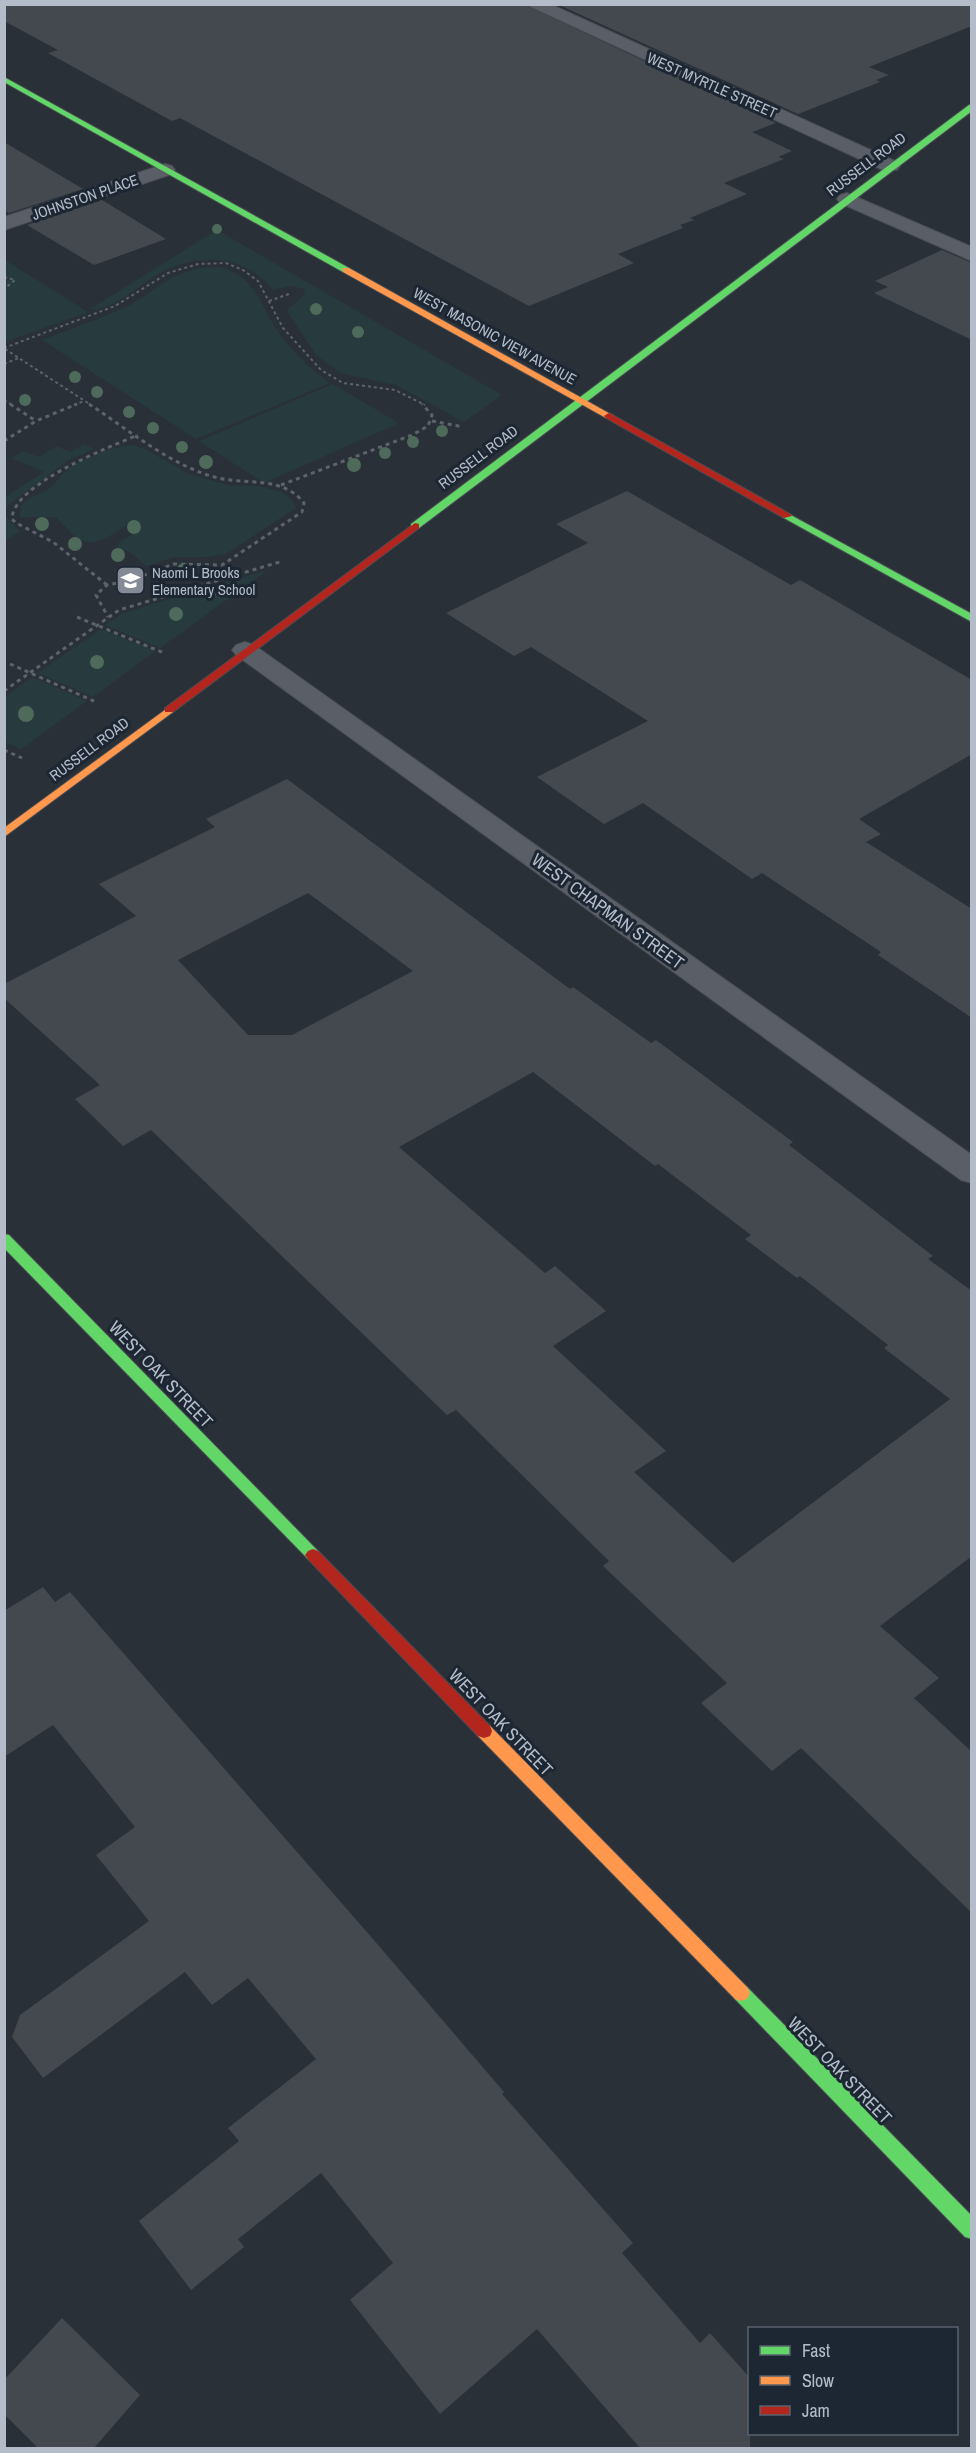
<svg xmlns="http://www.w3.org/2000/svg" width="976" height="2453" font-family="'Archivo Narrow',sans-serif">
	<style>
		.green { fill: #273a3e }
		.building { fill: #444950; fill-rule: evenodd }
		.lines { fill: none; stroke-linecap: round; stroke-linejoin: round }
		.street-casing { stroke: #484c53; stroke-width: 2 }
		.fast-casing { stroke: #484c53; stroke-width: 2 }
		.slow-casing { stroke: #484c53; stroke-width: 2 }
		.jam-casing { stroke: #484c53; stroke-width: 2 }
		.path-far1 { stroke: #5d636a; stroke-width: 2; stroke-dasharray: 3 3; stroke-linecap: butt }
		.path { stroke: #5d636a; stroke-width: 3; stroke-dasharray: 4 4; stroke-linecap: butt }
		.street { fill: #5a5e66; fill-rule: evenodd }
		.fast { fill: #63d668; fill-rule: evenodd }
		.slow { fill: #ff974d; fill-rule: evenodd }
		.jam { fill: #b3261e; fill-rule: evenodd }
		.tree { fill: #4e6a5a }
		.labels { text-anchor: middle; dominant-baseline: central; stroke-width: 6; stroke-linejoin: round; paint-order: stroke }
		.far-street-label { font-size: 15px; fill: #b4bcc9; stroke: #1d2633 }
		.far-poi-label { font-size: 15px; fill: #b4bcc9; stroke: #1d2633; text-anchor: start }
		.street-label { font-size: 18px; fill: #b4bcc9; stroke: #1d2633 }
	</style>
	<rect width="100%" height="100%" fill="#2a3038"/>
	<!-- green -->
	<g class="green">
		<path d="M217,230l285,165 -38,27 -68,-37 -56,-12 -24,-18 -28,-42v-4l17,-15 -1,-5 -12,-3 -19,4c-28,-37 -80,-38 -118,-14 -18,11 -44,36 -65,33z"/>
		<polygon points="5,260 88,312 5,342"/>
		<path d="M219,267c34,6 41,37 58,63 14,21 32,38 53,53l-134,56 -154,-99c27,-11 56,-20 82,-32 38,-19 47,-41 95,-41z"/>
		<polygon points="333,384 399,423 264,483 199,441"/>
		<polygon points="84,444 94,449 69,460 7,506 5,516 20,531 5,541 5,497 44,472 11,458 23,451 39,457 57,446 70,452"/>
		<path d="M133,445l12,4 44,25 39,11 32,1 22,6 10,8 4,8 -70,46 -19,3h-32l-29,9 -13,-12 -15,-7 1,-5 21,-12 2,-4 -7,-3 -7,1c-14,9 -35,27 -52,13 -8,-6 -13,-14 -21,-20h-35c-2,-19 15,-20 27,-27 8,-5 13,-14 20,-20 16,-12 47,-24 66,-25z"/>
		<polygon points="268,570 160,648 105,625 123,613"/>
		<polygon points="101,629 155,651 93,697 38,673"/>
		<polygon points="32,677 87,701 21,749 5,742 5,697"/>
	</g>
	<!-- building -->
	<g class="building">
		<polygon points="4,4 523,4 776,123 752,132 792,151 778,157 784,159 724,183 747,194 690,218 694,220 680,225 683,228 618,254 634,263 529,306 180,118 172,121 48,53 58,50 4,21"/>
		<polygon points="557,4 972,4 972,26 869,67 889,75 876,80 880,82 798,114"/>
		<polygon points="4,142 83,189 9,213 4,210"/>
		<polygon points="102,200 166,239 94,265 27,225"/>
		<polygon points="942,250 972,263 972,340 874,293 888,287 875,281"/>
		<polygon points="627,491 791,585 800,580 972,680 972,754 859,819 881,834 866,842 972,909 972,1018 878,955 881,952 762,873 752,879 643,803 604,824 537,777 648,721 531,647 514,656 446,613 588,543 556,524"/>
		<path d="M287,779l283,210 3,-2 78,56 5,-3 137,102 -4,3 144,111 -5,3 44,32v265l-92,70 59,52 -25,20 58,54v161l-171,-165 -29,23 -71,-68 26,-20 -124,-117 6,-5 -153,-151 -9,5 -296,-285 -28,16 -48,-47 25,-14 -96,-87v-14l132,-68 -37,-32 116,-57 -9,-8zM308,893l105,78 -121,64h-44l-70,-75zM533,1072l122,94 3,-2 93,71 -6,4 52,39 3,-2 88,69 -4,3 66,51 -217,164 -99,-91 32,-21 -113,-105 53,-35 -51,-45 -10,7 -146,-126z"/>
		<polygon points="43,1587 55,1602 70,1592 373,1939 504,2092 502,2094 633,2243 622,2253 700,2343 710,2333 750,2378 750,2448 640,2448 537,2329 440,2414 350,2300 393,2263 321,2173 238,2239 244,2247 191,2290 139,2221 239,2141 228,2128 316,2059 248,1978 212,2005 185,1972 43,2078 12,2037 20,2015 149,1921 96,1855 135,1827 53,1725 4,1757 4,1611"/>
		<polygon points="62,2318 140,2395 94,2448 38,2448 4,2414 4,2380"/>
	</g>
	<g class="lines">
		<defs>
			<g id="street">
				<polygon points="525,4 550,4 897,162 900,166 897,170 883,170"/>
				<polygon points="165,164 172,166 175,170 172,174 4,230 4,217"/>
				<polygon points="847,193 972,247 972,261 840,203 837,199 840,195"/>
				<polygon points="245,642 254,645 972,1155 972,1183 961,1180 236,655 232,650 236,645"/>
			</g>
			<g id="fast">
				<polygon points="4,77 349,268 350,270 343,272 4,82"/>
				<polygon points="969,105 972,105 972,111 419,528 411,528 411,524"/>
				<polygon points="787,513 972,614 972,622 784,518 782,516"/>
				<polygon points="4,1234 9,1235 318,1551 321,1555 318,1559 313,1561 308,1559 4,1248"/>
				<polygon points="741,1985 747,1987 972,2216 972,2239 965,2237 735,1999 732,1993 735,1987"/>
			</g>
			<g id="slow">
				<polygon points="343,268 349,268 614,416 606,418 343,272"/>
				<polygon points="169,707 174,710 173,712 4,837 4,828"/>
				<polygon points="484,1724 490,1726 747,1987 750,1993 747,1999 741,2001 735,1999 478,1736 476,1731 478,1726"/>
			</g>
			<g id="jam">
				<polygon points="609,413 790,514 792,516 784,518 606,418 604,416"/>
				<polygon points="415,523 419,524 419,528 173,712 165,712 165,708"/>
				<polygon points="313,1549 318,1551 490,1726 492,1731 490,1736 484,1738 478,1736 308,1559 305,1555 308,1551"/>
			</g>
		</defs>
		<!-- street casing -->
		<use href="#street" class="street-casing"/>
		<!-- fast casing -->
		<use href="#fast" class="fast-casing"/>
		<!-- slow casing -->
		<use href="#slow" class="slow-casing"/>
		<!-- jam casing -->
		<use href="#jam" class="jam-casing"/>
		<!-- path-far1 -->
		<g class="path-far1">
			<polyline points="4,277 15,280 4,289"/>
			<polyline points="269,301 289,294"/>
			<polyline points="4,348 115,306 168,273 198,264 226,263 243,270 258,281 283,328 321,370 343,383 395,390 425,405"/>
			<polyline points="5,349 91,405"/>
			<polyline points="4,364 19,358"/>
			<polyline points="4,400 12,405"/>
			<polyline points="74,405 84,401"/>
		</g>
		<!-- path -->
		<g class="path">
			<polyline points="10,404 36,421"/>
			<path d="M89,404c40,26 82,62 129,74 30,7 65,-2 86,25l-2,9 -80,53 -48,-1 -46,17 -21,4 -11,10 12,22"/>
			<polyline points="432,421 463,427"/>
			<polyline points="4,441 36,421 77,404"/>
			<polyline points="281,485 412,435 428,426 432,415 422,404"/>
			<path d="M107,585l-54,-43 -37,-19 -4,-4c0,-34 97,-72 126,-84"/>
			<polyline points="77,617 164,653"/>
			<polyline points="10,664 96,702"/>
			<polyline points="4,691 119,610 283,561"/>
			<polyline points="4,750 22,758"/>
		</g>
		<!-- street -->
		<use href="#street" class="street"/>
		<!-- fast -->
		<use href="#fast" class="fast"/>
		<!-- slow -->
		<use href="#slow" class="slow"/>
		<!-- jam -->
		<use href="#jam" class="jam"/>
	</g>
	<!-- trees -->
	<g class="tree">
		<circle cx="217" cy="229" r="5"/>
		<circle cx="316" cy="309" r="6"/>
		<circle cx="358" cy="332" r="6"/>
		<circle cx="75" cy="377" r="6"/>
		<circle cx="97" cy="392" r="6"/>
		<circle cx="25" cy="400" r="6"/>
		<circle cx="129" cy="412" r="6"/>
		<circle cx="153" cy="428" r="6"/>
		<circle cx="442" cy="431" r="6"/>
		<circle cx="413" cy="442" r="6"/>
		<circle cx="182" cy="447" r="6"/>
		<circle cx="385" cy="453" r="6"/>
		<circle cx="206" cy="462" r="7"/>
		<circle cx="354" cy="465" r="7"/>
		<circle cx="42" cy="524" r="7"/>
		<circle cx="134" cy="527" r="7"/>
		<circle cx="75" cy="544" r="7"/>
		<circle cx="118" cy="555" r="7"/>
		<circle cx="184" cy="570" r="7"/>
		<circle cx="221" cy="591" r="7"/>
		<circle cx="176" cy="614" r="7"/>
		<circle cx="97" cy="662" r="7"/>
		<circle cx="26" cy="714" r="8"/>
	</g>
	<!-- icons -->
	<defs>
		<symbol id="school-square" viewBox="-11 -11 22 22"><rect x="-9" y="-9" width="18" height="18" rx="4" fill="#848b96" stroke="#1d2633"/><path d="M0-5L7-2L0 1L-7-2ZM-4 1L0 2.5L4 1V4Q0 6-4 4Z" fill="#fff"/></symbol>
	</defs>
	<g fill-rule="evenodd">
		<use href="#school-square" x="114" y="564" width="33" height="33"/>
	</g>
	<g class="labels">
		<!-- far-street labels -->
		<g class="far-street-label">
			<text transform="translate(712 85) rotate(24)">WEST MYRTLE STREET</text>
			<text transform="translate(866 164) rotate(-37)">RUSSELL ROAD</text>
			<text transform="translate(85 197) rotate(-19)">JOHNSTON PLACE</text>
			<text transform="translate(495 336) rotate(29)">WEST MASONIC VIEW AVENUE</text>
			<text transform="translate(478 457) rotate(-37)">RUSSELL ROAD</text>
			<text transform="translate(89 749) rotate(-37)">RUSSELL ROAD</text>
		</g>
		<!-- far-poi labels -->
		<g class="far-poi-label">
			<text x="152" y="572">Naomi L Brooks<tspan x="152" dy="17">Elementary School</tspan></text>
		</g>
		<!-- street labels -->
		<g class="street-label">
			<text transform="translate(608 911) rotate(36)">WEST CHAPMAN STREET</text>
			<text transform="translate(161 1374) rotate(46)">WEST OAK STREET</text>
			<text transform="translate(501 1722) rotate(46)">WEST OAK STREET</text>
			<text transform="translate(840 2070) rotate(46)">WEST OAK STREET</text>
		</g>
	</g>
	<!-- border -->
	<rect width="976" height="2453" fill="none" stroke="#b4bcc9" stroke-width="12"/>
	<!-- legend -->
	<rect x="748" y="2327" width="210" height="108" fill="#1d2633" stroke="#59626f" stroke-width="1.5"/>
	<rect x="760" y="2346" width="30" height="9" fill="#63d668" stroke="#59626f" stroke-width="1.5"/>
	<text x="802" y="2357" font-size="18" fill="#b4bcc9">Fast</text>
	<rect x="760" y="2376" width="30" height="9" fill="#ff974d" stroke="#59626f" stroke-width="1.5"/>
	<text x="802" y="2387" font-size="18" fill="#b4bcc9">Slow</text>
	<rect x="760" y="2406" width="30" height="9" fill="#b3261e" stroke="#59626f" stroke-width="1.5"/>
	<text x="802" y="2417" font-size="18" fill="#b4bcc9">Jam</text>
</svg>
